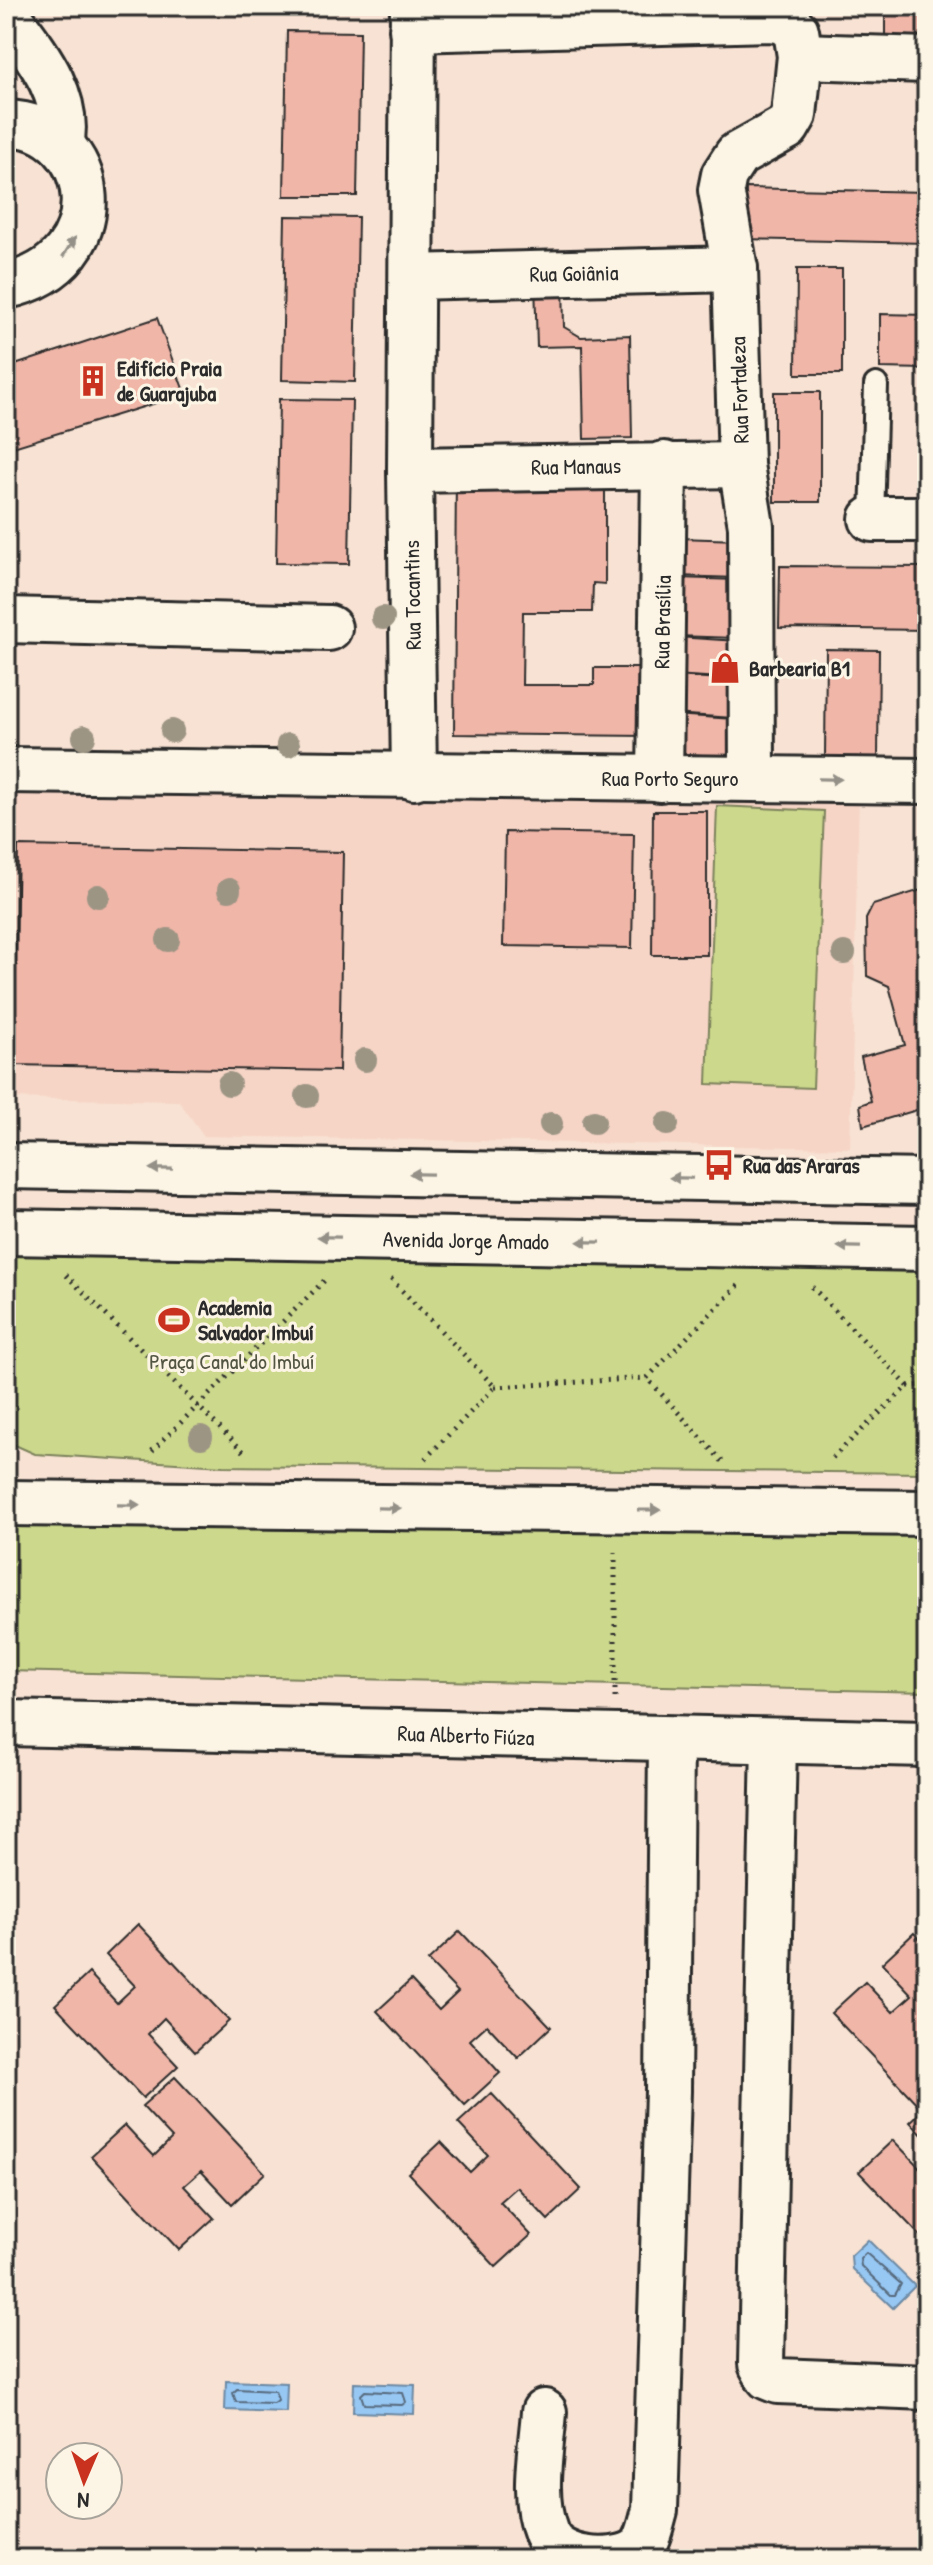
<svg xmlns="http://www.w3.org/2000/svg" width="933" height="2565" font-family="'Patrick Hand',sans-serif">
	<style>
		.built { fill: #f6d5c6 }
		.green { fill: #ccd88c; stroke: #7c825c; stroke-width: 2 }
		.water { fill: #97c7f3; stroke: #6c89a3; stroke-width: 2 }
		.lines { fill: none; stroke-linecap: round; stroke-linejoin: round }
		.shore { stroke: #56697b; stroke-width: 2 }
		.building { fill: #f0b6a8; stroke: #2b2b2b; stroke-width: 2 }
		.lane-casing { stroke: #2b2b2b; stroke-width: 28 }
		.street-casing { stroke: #2b2b2b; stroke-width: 50 }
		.secondary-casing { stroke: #2b2b2b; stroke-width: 50 }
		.path { stroke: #2b2b2b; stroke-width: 5; stroke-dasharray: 2 6; stroke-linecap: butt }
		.lane { stroke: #fcf5e5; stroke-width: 22 }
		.street { stroke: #fcf5e5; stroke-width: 44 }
		.secondary { stroke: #fcf5e5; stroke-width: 44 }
		.tree { fill: #9d9584 }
		.oneway { fill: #949088 }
		.labels { text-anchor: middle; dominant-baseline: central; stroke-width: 6; stroke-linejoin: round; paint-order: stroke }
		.street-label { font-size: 22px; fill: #2b2b2b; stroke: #fcf5e5 }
		.poi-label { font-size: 22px; font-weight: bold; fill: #2b2b2b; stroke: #fcf5e5; text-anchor: start }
		.park-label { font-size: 22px; fill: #535643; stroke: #fcf5e5 }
	</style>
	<rect width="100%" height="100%" fill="#f8e2d3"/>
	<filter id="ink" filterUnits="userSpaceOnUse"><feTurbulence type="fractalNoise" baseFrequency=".0125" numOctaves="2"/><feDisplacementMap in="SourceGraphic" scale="16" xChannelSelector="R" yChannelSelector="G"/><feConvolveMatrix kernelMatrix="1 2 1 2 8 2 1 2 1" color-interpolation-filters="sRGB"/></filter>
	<g filter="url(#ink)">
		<!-- built -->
		<polygon class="built" points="6,783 859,795 850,1148 204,1136 179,1101 6,1098"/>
		<!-- green -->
		<g class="green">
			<polygon points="717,806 824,811 813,1088 707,1084"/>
			<polygon points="23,1251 927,1271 927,1473 223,1466 35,1454 6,1441 6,1256"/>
			<polygon points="6,1514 927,1527 927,1692 6,1671"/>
		</g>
		<!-- water -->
		<g class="water">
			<polygon points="868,2240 915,2286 893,2308 852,2269 851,2256"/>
			<polygon points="226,2381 287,2383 286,2412 225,2410"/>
			<polygon points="354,2383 415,2385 414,2414 353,2412"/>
		</g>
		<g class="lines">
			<!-- shore -->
			<g class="shore">
				<polygon points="866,2253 901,2284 895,2295 891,2295 861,2266 860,2259"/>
				<polygon points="237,2389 275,2391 278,2400 274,2403 236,2402 233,2393"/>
				<polygon points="365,2391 403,2393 406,2402 402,2405 364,2404 361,2395"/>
			</g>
		</g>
		<!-- building -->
		<g class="building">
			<rect x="885" y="6" width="42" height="34"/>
			<polygon points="287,31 360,32 357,196 284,196"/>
			<rect x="920" y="99" width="7" height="54"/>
			<polygon points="746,188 927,192 927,243 744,239"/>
			<polygon points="285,216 358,217 355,382 282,380"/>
			<polygon points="797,269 842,269 842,374 796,374"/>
			<polygon points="535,282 563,282 564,327 581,337 630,335 632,438 584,439 582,346 537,347"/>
			<polygon points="880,314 927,315 927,369 880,368"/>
			<polygon points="157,318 185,394 7,449 6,368"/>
			<rect x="774" y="392" width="46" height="110"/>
			<polygon points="279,399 352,400 349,564 276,563"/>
			<polygon points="456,474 605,476 605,584 593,583 592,612 523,612 522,685 594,685 594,668 649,668 648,736 454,734"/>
			<polygon points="678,538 739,540 738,578 676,576"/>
			<polygon points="780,566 927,567 927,630 779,628"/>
			<polygon points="678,578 738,580 736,638 676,636"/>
			<polygon points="676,637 738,641 736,679 674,675"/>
			<polygon points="826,649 879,650 878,758 825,758"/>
			<polygon points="675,676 736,680 734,718 672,714"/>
			<polygon points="921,698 927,698 927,746 920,746"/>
			<polygon points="673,715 734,719 732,757 671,753"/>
			<polygon points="653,811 707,811 707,955 652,955"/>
			<polygon points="505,832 634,834 632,948 503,946"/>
			<polygon points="18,846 343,852 339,1071 13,1065"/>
			<polygon points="927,888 927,1107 863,1126 860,1105 871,1101 861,1057 905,1045 889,986 867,976 866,919 873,905"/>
			<polygon points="138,1924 229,2021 195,2052 164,2018 148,2034 178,2066 143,2098 55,2005 89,1973 117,2003 135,1986 106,1955"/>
			<polygon points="460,1931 551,2027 518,2058 487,2025 470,2040 500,2073 465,2105 377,2011 411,1980 439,2010 458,1992 428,1961"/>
			<polygon points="914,1933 927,1946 927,2040 924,2042 927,2046 927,2100 920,2107 831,2013 865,1982 893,2012 912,1995 882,1963"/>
			<polygon points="175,2077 265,2173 232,2204 201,2171 184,2186 214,2218 179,2250 91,2156 125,2125 154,2156 172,2138 142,2106"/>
			<polygon points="491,2093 581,2189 548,2220 517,2187 500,2202 531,2235 496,2267 408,2173 441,2142 470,2172 488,2155 458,2123"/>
			<polygon points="927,2106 927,2140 910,2122"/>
			<polygon points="893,2140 922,2170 927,2165 927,2243 859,2172"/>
		</g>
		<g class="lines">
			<defs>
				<polyline id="lane" points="872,519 876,385"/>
				<g id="street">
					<polyline points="413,6 410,470 414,777"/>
					<path d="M6,13c27,37 66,82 55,132"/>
					<polyline points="412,29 771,19 783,21 796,31 800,56 794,115 787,127 737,155 724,175 721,190 735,269 741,465 751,526 752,778"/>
					<polyline points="800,56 927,60"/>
					<path d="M6,123c95,2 112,140 0,163"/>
					<polyline points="412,277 735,269"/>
					<polyline points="410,470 741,465"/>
					<polyline points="872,519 927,519"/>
					<polyline points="6,620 329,628"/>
					<polyline points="6,770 927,781"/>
					<polyline points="660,779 664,464"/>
					<polyline points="6,1723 927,1744"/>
					<polyline points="774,1742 761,2364 768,2377 778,2381 927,2387"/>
					<path d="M544,2412c-3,39 -13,85 2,122 11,28 65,31 88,19 14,-7 17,-30 21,-43l13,-419 3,-351"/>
				</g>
				<g id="secondary">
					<polyline points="6,1166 927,1182"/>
					<polyline points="6,1232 927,1248"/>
					<polyline points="6,1503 927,1513"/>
				</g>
			</defs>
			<!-- lane casing -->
			<use href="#lane" class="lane-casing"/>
			<!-- street casing -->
			<use href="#street" class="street-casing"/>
			<!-- secondary casing -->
			<use href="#secondary" class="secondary-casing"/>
			<!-- path -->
			<g class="path">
				<polyline points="66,1275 247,1455"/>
				<polyline points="391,1279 495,1387 425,1459"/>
				<polyline points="812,1287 908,1386 829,1461"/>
				<polyline points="908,1386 927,1385"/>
				<polyline points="495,1387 647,1378"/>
				<polyline points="152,1451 327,1278"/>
				<polyline points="722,1461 647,1378 740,1284"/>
				<polyline points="615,1698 615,1548"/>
			</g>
			<!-- lane -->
			<use href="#lane" class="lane"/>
			<!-- street -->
			<use href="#street" class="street"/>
			<!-- secondary -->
			<use href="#secondary" class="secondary"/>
		</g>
		<!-- trees -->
		<g class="tree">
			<circle cx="383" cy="618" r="12"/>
			<circle cx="172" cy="731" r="12"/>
			<circle cx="84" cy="737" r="12"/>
			<circle cx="288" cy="745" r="12"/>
			<circle cx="229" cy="890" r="12"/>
			<circle cx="98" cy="896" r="12"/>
			<circle cx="168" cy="940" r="12"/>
			<circle cx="844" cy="953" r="12"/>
			<circle cx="365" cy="1060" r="12"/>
			<circle cx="229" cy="1084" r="12"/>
			<circle cx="307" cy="1096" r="12"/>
			<circle cx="594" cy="1122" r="12"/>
			<circle cx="551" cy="1124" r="12"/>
			<circle cx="667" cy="1124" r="12"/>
			<circle cx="201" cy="1437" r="12"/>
		</g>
		<!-- one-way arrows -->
		<defs><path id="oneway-solid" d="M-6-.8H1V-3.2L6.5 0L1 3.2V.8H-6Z" transform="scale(2)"/></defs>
		<g class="oneway">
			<use href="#oneway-solid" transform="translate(69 247) rotate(-57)"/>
			<use href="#oneway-solid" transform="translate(830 779) rotate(1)"/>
			<use href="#oneway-solid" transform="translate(161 1169) rotate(-179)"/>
			<use href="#oneway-solid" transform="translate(421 1174) rotate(-179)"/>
			<use href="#oneway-solid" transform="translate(681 1178) rotate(-179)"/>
			<use href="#oneway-solid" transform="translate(329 1237) rotate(-179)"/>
			<use href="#oneway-solid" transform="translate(589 1242) rotate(-179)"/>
			<use href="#oneway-solid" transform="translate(849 1247) rotate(-179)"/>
			<use href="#oneway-solid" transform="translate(129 1505) rotate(1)"/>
			<use href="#oneway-solid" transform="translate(389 1508) rotate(1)"/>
			<use href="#oneway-solid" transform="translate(649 1510)"/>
		</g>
	</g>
	<!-- icons -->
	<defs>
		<symbol id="building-bare" viewBox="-9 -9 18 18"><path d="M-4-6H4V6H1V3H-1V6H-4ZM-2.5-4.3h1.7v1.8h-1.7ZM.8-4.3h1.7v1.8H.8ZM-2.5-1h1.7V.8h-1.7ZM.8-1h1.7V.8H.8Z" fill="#c8321e" stroke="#fcf5e5" stroke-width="2.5" paint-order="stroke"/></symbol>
		<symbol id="shop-bare" viewBox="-9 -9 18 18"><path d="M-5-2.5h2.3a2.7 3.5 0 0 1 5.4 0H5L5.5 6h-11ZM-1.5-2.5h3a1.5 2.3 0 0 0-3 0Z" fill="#c8321e" stroke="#fcf5e5" stroke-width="2.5" paint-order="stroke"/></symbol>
		<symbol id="bus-bare" viewBox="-9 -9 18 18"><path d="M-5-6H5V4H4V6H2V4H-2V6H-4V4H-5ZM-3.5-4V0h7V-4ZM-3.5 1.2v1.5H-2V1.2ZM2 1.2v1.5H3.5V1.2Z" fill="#c8321e" stroke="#fcf5e5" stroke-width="2.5" paint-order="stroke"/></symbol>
		<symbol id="stadium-bare" viewBox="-9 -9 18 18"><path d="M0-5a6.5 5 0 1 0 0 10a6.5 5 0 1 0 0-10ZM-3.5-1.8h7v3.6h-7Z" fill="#c8321e" stroke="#fcf5e5" stroke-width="2.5" paint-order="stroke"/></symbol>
	</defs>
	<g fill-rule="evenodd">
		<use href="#building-bare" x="71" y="359" width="44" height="44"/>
		<use href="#shop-bare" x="703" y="646" width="44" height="44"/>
		<use href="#bus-bare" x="697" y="1143" width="44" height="44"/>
		<use href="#stadium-bare" x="152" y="1298" width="44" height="44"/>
	</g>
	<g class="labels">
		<!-- street labels -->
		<g class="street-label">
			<text transform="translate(574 273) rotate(-1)">Rua Goiânia</text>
			<text transform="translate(739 390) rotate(-92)">Rua Fortaleza</text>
			<text transform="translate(576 466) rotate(-1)">Rua Manaus</text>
			<text transform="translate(412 595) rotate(-91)">Rua Tocantins</text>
			<text transform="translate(662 622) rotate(-89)">Rua Brasília</text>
			<text x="670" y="778">Rua Porto Seguro</text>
			<text transform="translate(466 1240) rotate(1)">Avenida Jorge Amado</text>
			<text transform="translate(466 1735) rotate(2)">Rua Alberto Fiúza</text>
		</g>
		<!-- poi labels -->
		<g class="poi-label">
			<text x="117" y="368">Edifício Praia<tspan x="117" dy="25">de Guarajuba</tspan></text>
			<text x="749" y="668">Barbearia B1</text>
			<text x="743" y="1165">Rua das Araras</text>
			<text x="198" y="1307">Academia<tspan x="198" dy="25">Salvador Imbuí</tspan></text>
		</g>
		<!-- park labels -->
		<g class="park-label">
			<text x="232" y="1361">Praça Canal do Imbuí</text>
		</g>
	</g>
	<!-- margin -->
	<rect width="933" height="2565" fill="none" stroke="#fcf5e5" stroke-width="32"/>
	<rect x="16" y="16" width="901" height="2533" fill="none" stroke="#2b2b2b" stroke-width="3" filter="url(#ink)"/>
	<!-- north arrow -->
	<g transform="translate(84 2481) rotate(182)"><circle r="38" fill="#fcf5e5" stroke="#a8a49b" stroke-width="2"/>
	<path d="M0-6L14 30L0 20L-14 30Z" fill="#c8321e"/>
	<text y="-12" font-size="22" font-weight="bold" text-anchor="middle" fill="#2b2b2b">N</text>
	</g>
</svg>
